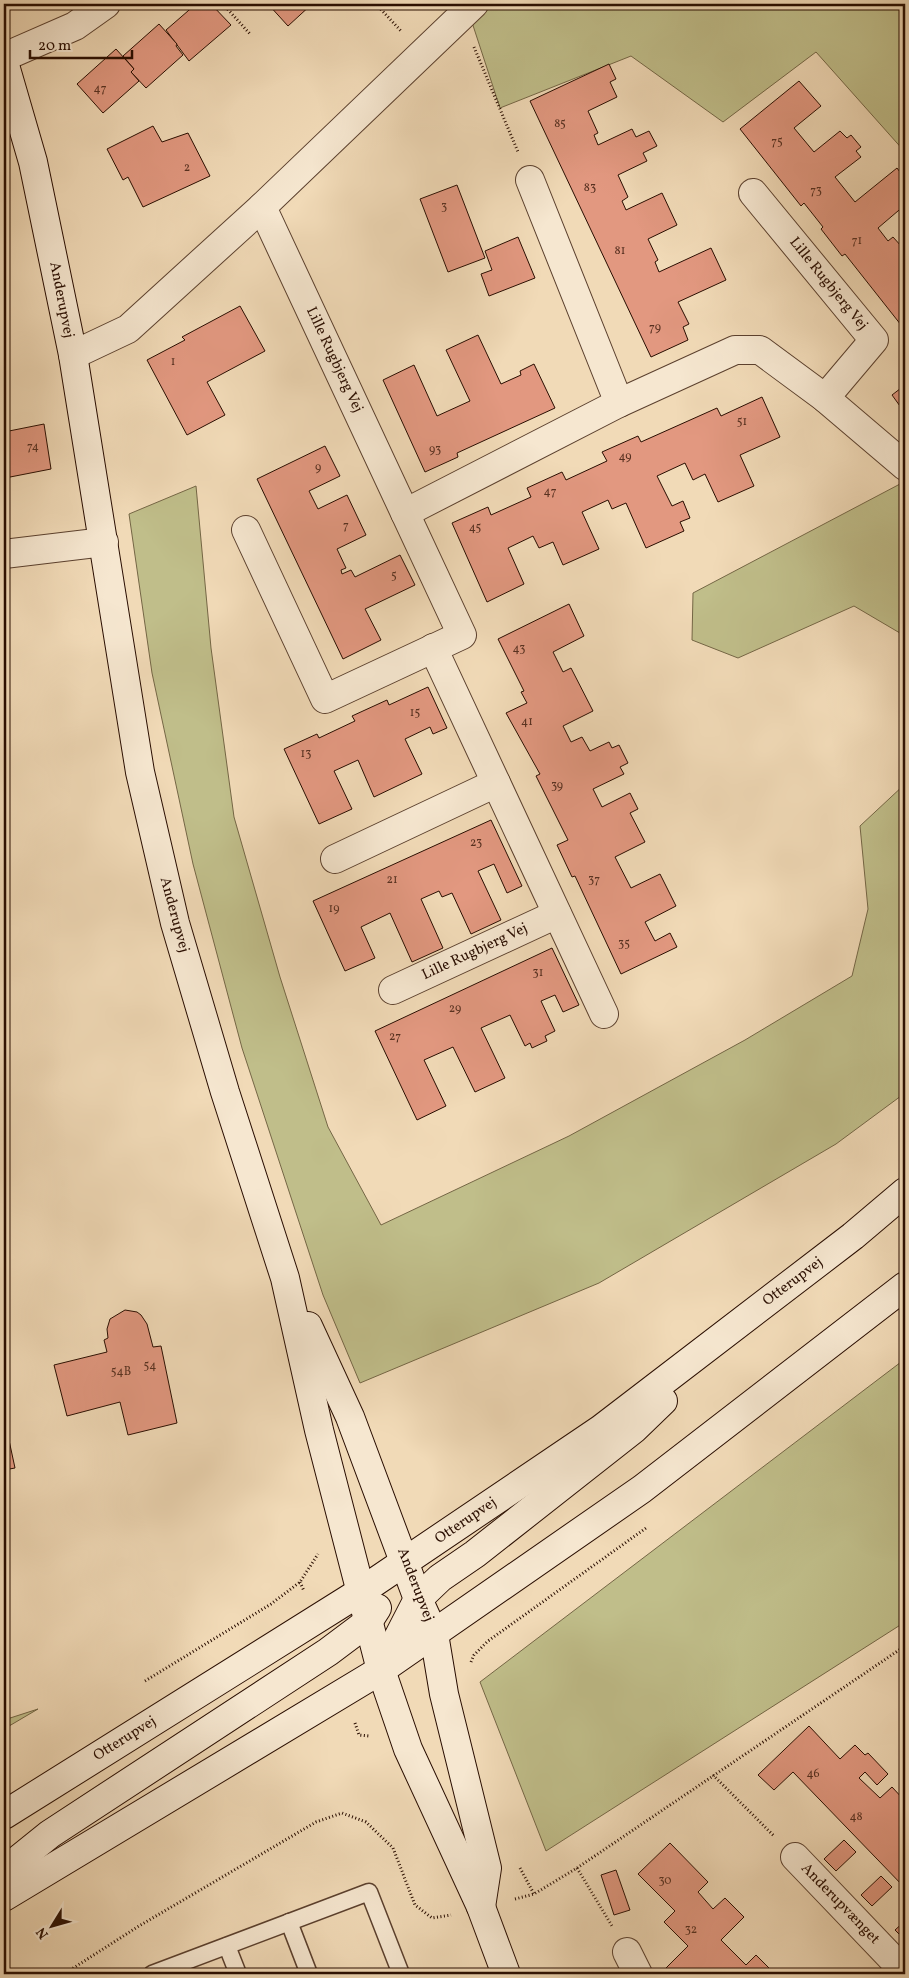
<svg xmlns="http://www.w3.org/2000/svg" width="909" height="1978" font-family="Vollkorn,serif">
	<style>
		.green { fill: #c0be8a; stroke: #746645 }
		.building { fill: #e29880; stroke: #290d00 }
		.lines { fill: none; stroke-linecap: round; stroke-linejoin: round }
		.lane-casing { stroke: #5b402e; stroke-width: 19 }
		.street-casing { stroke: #5b402e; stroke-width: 30 }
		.secondary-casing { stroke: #290d00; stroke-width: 30 }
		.path { stroke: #290d00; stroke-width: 3; stroke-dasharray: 1 2.5; stroke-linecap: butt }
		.lane { stroke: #f6e7d0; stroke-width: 16 }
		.street { stroke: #f6e7d0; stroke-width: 28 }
		.secondary { stroke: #f6e7d0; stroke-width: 28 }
		.labels { text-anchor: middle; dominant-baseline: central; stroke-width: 4; stroke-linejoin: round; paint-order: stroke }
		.number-label { font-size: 12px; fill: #573020 }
		.street-label { font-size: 15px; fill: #290d00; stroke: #f6e7d0 }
	</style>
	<rect width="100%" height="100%" fill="#f1dab7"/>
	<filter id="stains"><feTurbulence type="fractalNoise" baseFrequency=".004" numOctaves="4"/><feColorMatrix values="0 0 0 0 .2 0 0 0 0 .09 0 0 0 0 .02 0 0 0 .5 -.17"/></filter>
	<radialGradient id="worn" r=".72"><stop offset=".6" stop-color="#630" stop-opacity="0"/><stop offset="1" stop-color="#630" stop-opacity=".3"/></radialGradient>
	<!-- green -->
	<g class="green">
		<polygon points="466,4 905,4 905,152 816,52 723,122 631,56 500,108"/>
		<polygon points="900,484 905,489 905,636 854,606 738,658 692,640 693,593"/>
		<polygon points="196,486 211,648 234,817 280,977 328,1127 381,1225 569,1136 745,1040 852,976 868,909 860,826 905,784 905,1093 836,1144 599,1283 360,1383 323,1295 242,1048 193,864 152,673 129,514"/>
		<polygon points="905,1359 905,1622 546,1851 480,1682"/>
		<polygon points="38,1709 4,1729 4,1720"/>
	</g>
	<!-- building -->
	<g class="building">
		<polygon points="196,4 211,4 231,25 189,61 166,30"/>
		<polygon points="268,4 312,4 288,26"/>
		<polygon points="387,4 401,4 393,10"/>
		<polygon points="159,24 177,44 176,46 183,55 146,88 131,72 134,69 123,56"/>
		<polygon points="116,49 134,69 131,72 139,81 103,113 77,84"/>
		<polygon points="609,64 616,79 610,82 617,97 588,111 598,133 594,135 598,145 632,129 636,137 649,131 657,146 643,153 647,161 618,175 628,197 622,201 626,210 662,193 677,225 648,239 658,260 655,262 659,272 711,248 726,280 678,302 689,324 683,327 688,340 651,357 530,101"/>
		<polygon points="799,81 821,106 794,128 814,152 840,131 847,138 851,135 861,147 856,151 861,157 835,177 855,202 897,168 905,179 905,205 878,228 888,241 893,237 902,247 905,245 905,330 845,254 842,256 821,229 823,227 804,203 801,206 740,129"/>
		<polygon points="153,126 162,142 188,133 210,176 143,207 128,177 123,180 107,149"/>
		<polygon points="457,185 485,258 448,272 420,199"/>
		<polygon points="518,237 535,278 489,296 481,274 492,270 485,251"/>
		<polygon points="240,306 265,351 207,382 225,415 187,435 147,360 185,340 182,337"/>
		<polygon points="478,335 501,384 521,375 520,371 534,364 555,408 457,453 458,457 425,472 383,380 414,365 437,416 470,401 446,350"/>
		<polygon points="905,385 905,413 892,395"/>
		<polygon points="762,397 780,437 740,455 754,486 718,502 705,474 693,480 685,463 657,476 672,506 683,501 690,518 680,522 684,531 646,548 626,503 612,509 608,500 582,512 599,549 563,565 553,542 539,548 533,536 508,548 524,584 487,602 452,523 488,507 491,515 531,497 527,488 562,472 566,480 607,461 602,452 638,436 641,442 717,408 721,416"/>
		<polygon points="44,424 51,469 5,478 4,432"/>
		<polygon points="325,446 340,476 309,491 318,509 347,495 366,535 337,549 346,568 341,570 342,574 351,570 355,577 400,555 415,585 365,609 381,640 343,659 257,479"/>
		<polygon points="569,604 584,636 553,652 563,672 571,668 593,711 563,726 571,742 582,737 590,751 609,742 612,748 619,745 628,763 620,767 624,774 593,789 602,807 630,793 638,809 630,813 645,842 615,857 631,888 660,874 676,906 645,922 655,941 670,933 677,947 621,974 575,876 572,877 557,845 568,840 536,776 540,774 506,713 527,703 521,692 524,691 498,639"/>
		<polygon points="428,687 447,728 433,734 430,727 405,739 422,774 374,797 358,760 334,771 352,809 319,824 284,749 317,734 319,738 355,721 352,716 387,700 389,705"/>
		<polygon points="491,820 522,886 507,893 494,864 478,871 501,920 471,934 452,893 442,897 439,891 421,899 443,948 412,962 390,913 361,927 375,958 345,971 313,901"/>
		<polygon points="552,948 579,1005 563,1012 555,995 541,1001 555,1031 545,1036 547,1041 532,1048 530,1043 525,1046 510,1015 481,1028 505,1078 475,1092 453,1047 424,1060 446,1106 417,1120 375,1031"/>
		<polygon points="125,1310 137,1312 141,1315 147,1324 153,1347 161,1346 177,1423 128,1435 120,1402 67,1416 54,1365 107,1352 104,1340 108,1338 107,1329 110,1319"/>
		<polygon points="4,1417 15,1468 4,1470"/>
		<polygon points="809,1726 840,1759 855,1745 865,1755 868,1753 888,1774 877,1785 865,1772 859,1778 880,1798 892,1787 905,1801 905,1820 903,1822 905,1825 905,1888 793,1772 774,1790 758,1775"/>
		<polygon points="844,1840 856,1852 836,1871 824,1859"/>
		<polygon points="670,1843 708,1882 698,1892 713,1909 725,1898 744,1917 721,1940 746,1965 756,1955 775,1974 694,1974 689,1969 684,1974 660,1974 688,1946 664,1922 675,1911 638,1874"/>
		<polygon points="616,1870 630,1910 614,1915 601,1875"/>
		<polygon points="881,1876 892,1887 872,1906 861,1895"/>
		<polygon points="905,1921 905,1940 895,1930"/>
	</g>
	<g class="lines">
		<defs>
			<g id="lane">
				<polyline points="289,1922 309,1974"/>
				<polyline points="227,1946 238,1974"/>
				<polyline points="152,1974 369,1892 401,1974"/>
			</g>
			<g id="street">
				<polyline points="4,57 75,26 106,4"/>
				<polyline points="530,180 619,403"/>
				<polyline points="753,193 874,340 825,398"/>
				<polyline points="73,355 128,329 262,207 474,4"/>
				<polyline points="405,513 619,403 735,350 760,350 825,398 905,466"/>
				<polyline points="246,530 325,699 462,635 262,207"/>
				<polyline points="4,554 104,542"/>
				<polyline points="433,648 604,1014"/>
				<polyline points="335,859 496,783"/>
				<polyline points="393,990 557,914"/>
				<polyline points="795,1857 905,1972"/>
				<polyline points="627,1952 638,1974"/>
			</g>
			<g id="secondary">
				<polyline points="4,62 33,162 73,355 140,772 175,923 225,1092 285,1278 319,1430 381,1670 408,1749 481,1907 506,1974"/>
				<polyline points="308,1326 350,1417 418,1599 434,1634 444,1694 487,1868 481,1907"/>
				<polyline points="383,1667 418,1599 440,1578 475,1554 634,1429 663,1401"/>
				<polyline points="4,1815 360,1592 601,1429 853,1236 905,1192"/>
				<polyline points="4,1871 50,1834 328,1652 368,1622 377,1608"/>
				<polyline points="4,1897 381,1670 642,1489 905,1286"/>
			</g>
		</defs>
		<!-- lane casing -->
		<use href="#lane" class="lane-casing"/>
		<!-- street casing -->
		<use href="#street" class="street-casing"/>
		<!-- secondary casing -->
		<use href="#secondary" class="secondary-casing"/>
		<!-- path -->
		<g class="path">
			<polyline points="223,4 250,34"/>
			<polyline points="376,4 401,31"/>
			<polyline points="474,47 518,152"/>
			<polyline points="300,1582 304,1591"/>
			<polyline points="471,1662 474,1655 488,1641 646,1528"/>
			<polyline points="145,1681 271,1604 300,1582 318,1554"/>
			<polyline points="355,1723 359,1735 369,1736"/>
			<polyline points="713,1775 774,1836"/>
			<polyline points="520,1868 534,1894"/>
			<polyline points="577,1868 612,1926"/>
			<polyline points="515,1899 534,1894 577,1868 905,1646"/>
			<polyline points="64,1974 139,1926 316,1822 342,1813 366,1822 393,1848 415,1905 432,1918 451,1915"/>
		</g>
		<!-- lane -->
		<use href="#lane" class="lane"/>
		<!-- street -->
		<use href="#street" class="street"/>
		<!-- secondary -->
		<use href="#secondary" class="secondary"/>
	</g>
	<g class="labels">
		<!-- number labels -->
		<g class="number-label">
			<text x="100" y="89">47</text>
			<text x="560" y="124">85</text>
			<text x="777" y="142">75</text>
			<text x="187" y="168">2</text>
			<text x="590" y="188">83</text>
			<text x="816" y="191">73</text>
			<text x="444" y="207">3</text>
			<text x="857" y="241">71</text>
			<text x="620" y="251">81</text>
			<text x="655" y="328">79</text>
			<text x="173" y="362">1</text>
			<text x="742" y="422">51</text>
			<text x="33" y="447">74</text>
			<text x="435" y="450">93</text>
			<text x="625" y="457">49</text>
			<text x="318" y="468">9</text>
			<text x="550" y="492">47</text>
			<text x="346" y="526">7</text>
			<text x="475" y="528">45</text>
			<text x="394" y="576">5</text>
			<text x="519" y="649">43</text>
			<text x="415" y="713">15</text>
			<text x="527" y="722">41</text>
			<text x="306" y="754">13</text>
			<text x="557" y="786">39</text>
			<text x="476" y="843">23</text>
			<text x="392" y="880">21</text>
			<text x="594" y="880">37</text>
			<text x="334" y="909">19</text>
			<text x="624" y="944">35</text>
			<text x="538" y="973">31</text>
			<text x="455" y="1009">29</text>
			<text x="395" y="1037">27</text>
			<text x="150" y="1366">54</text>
			<text x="121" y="1372">54B</text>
			<text x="813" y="1774">46</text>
			<text x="856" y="1817">48</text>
			<text x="665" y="1881">30</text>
			<text x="691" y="1930">32</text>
		</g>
		<!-- street labels -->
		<g class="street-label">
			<text transform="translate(828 284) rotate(51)">Lille Rugbjerg Vej</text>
			<text transform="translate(61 300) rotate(79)">Anderupvej</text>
			<text transform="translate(334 360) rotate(65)">Lille Rugbjerg Vej</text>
			<text transform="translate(174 915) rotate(75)">Anderupvej</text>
			<text transform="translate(475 952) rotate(-25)">Lille Rugbjerg Vej</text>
			<text transform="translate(793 1282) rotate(-37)">Otterupvej</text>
			<text transform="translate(466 1521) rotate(-34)">Otterupvej</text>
			<text transform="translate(415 1585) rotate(69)">Anderupvej</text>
			<text transform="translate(125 1739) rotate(-32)">Otterupvej</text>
			<text transform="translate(840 1904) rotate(46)">Anderupvænget</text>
		</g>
	</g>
	<!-- margin -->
	<rect width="909" height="1978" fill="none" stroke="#f1dab7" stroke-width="20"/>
	<rect x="5" y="5" width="899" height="1968" fill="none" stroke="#290d00" stroke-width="2.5"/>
	<rect x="10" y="10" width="889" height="1958" fill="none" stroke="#290d00"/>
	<!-- north arrow -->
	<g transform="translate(52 1926) rotate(233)" stroke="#f6e7d0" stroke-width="4" paint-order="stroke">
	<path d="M0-4L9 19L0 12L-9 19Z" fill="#290d00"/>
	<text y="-8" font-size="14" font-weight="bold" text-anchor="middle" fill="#290d00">N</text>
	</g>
	<!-- scale -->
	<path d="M30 50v8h102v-8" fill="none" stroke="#290d00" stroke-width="2.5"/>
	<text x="38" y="50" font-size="15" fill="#290d00" stroke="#f6e7d0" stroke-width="4" paint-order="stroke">20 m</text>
	<rect width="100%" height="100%" filter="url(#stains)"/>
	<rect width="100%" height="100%" fill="url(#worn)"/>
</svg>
